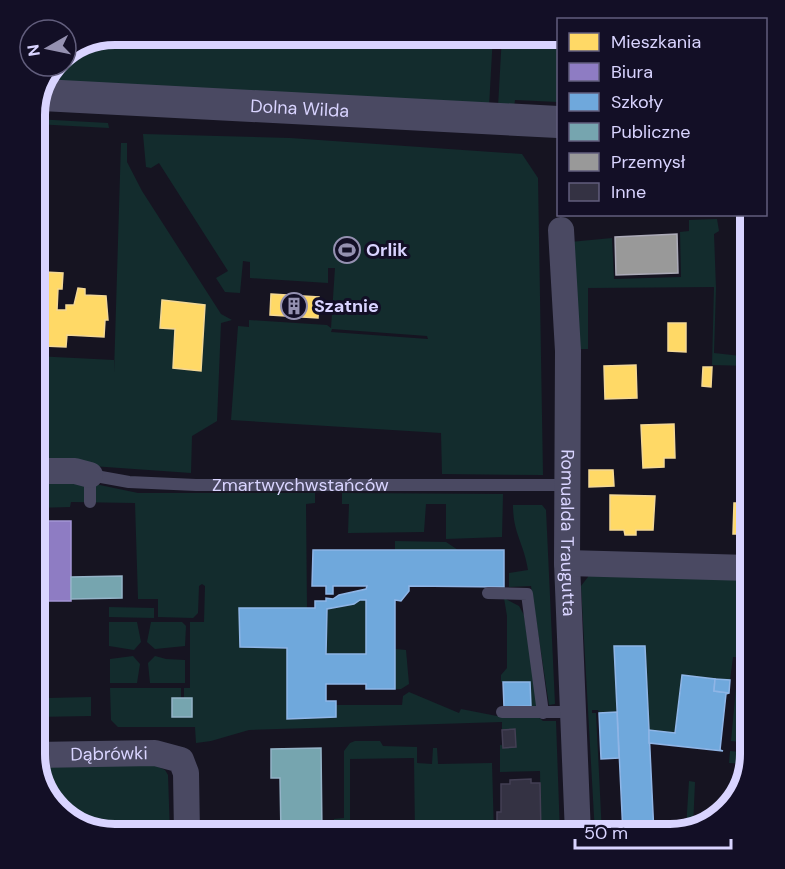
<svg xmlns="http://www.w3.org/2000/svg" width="785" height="869" font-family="'DM Sans',sans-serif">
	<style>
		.green { fill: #132c2d; fill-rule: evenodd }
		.homes { fill: #ffd966; stroke: #f4d894; stroke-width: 1.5 }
		.offices { fill: #8e7cc3; stroke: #a496d5; stroke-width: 1.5 }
		.schools { fill: #6fa8dc; stroke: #8fb5e6; stroke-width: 1.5; fill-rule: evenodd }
		.public { fill: #76a5af; stroke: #94b3c7; stroke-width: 1.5 }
		.industry { fill: #999; stroke: #acabb8; stroke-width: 1.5 }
		.building { fill: #343243; stroke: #433f54; stroke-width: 1.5 }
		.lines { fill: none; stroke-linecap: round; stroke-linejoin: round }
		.service { stroke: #4a4962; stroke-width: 12 }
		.minor { stroke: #4a4962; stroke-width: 26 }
		.tertiary { stroke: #4a4962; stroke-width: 32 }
		.labels { text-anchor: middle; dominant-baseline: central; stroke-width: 6; stroke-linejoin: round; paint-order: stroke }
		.street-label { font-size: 18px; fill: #d9d4ff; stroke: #130f26 }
		.poi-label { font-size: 18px; font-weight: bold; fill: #d9d4ff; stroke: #130f26; text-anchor: start }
		.rim { fill: none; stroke: #d9d4ff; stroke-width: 8 }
	</style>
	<rect width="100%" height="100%" fill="#161421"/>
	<!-- green -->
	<g class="green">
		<polygon points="115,35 493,35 489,107 47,84 56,66 66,66 66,53"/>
		<polygon points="502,35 558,35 558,102 515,100 514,108 498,107"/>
		<polygon points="35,119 108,123 109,128 35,124"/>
		<path d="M143,134l147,4 232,16 16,24 5,297 -101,-1 -1,-41 -210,-13 7,-94 11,1v-7l78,5 4,3 4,-60h-7v15l-78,-5v-16l-7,-1 -3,32 -15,-1 -9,-14 12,-7 -69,-108 -8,5 -5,-1zM332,329l95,7 1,3 -97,-7z"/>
		<polygon points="121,143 127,143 127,162 142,191 221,314 232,320 221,323 217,421 192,436 191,473 35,462 35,356 114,360 114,373"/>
		<polygon points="717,219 719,231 714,234 716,288 714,353 750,357 750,366 712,365 714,287 588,288 588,349 576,349 570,242 612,238 614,279 681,277 680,232 689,231 689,220"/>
		<polygon points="35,484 95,484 138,493 315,493 315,503 306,504 307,608 239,609 240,647 287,648 287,719 335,717 336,705 402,705 403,696 409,692 459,713 461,709 502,717 537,716 543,721 556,721 560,834 541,834 540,771 500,772 500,745 516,747 515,730 502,730 502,722 249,730 211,741 196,743 195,727 118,727 111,720 110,688 181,688 181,699 172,698 172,717 192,717 192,698 184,699 184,688 190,688 190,622 204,622 205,586 202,584 199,586 198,613 193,618 158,617 158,599 138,599 135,503 71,502 70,507 35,508"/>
		<polygon points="342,493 503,494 502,537 446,539 446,504 426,504 424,532 348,533 349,504 342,504"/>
		<path d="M513,505h29l4,5 9,194 -6,1 -18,-119 -22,1v-14l19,-3c-4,-27 -15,-36 -15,-65z"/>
		<polygon points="395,541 446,542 458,550 395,550"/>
		<polygon points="588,571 750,576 750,658 733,657 730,680 682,675 675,733 649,730 617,712 599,713 598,710 592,710 592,713 596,713 602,834 595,834 581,586 588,577"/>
		<polygon points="504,598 519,606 524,615 538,706 531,706 530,682 501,682 501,675 507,668 507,616"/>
		<polygon points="360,600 366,600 366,654 326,654 327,609"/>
		<polygon points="109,607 154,608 154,618 109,617"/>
		<polygon points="109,622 137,622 141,642 134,650 109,646"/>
		<polygon points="151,622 182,622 186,626 185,646 155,649 147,642"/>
		<polygon points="46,649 47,698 91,697 91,716 35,717 35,659"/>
		<polygon points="395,649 406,650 409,684 401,689 395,689"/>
		<polygon points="133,656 140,664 137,683 110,683 110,659"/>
		<polygon points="155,656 166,659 185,660 185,683 150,683 148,663"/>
		<polygon points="738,667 750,668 750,743 731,741"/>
		<polygon points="355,741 380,741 383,746 417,747 417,763 432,764 433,748 437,748 438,764 492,763 494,834 415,834 414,758 350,759 350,834 334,834 334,819 344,818 344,751 350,743"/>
		<polygon points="730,751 750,753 748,764 729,763"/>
		<polygon points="154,765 165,770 168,775 170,834 114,834 79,826 51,803 38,766"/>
		<polygon points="689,781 695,782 693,827 686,829"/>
	</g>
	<!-- homes -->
	<g class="homes">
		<polygon points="45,272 63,273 62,289 58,289 57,310 66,310 66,305 74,305 78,288 85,289 85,295 106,296 108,320 105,320 104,337 67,335 66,347 44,346 45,335 41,335"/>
		<polygon points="271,294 319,297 318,318 270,315"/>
		<polygon points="162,300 205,305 201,371 173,368 175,329 160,328"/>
		<polygon points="668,323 686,323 686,352 668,351"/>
		<polygon points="636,365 637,398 605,399 604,366"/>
		<polygon points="703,367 712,367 711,387 702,386"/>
		<polygon points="674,424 675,458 664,458 664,467 643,468 641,425"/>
		<polygon points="589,470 613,470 614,486 589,487"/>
		<polygon points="610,495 655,496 653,530 636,530 636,535 625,535 624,530 610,530"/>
		<polygon points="734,503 750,503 750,534 733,534"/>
	</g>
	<!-- offices -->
	<rect class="offices" x="35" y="521" width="36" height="80"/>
	<!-- schools -->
	<g class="schools">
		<path d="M313,550h191v37l-95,-1v5l-8,10 -6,-1v89h-29v-5h-40v17h10v16l-49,2v-71l-47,-1 -1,-39h76v-7h11v-3l7,1 6,-4 27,-6 1,-3h-34v8h-7v-8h-14zM360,600h6v54h-40l1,-45 27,-5z"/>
		<polygon points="614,646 645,646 654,834 623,834"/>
		<polygon points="682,675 715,679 714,691 729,693 726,694 720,750 723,751 649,743 649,730 675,733"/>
		<polygon points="715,679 730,680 729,693 714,691"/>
		<polygon points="503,682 530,682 531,706 504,707"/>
		<polygon points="617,712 619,758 601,759 599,713"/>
	</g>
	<!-- public -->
	<g class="public">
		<polygon points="122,576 122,598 71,599 71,577"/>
		<polygon points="35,628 42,633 46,649 35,659"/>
		<rect x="172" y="698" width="20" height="19"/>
		<polygon points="321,748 322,834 281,834 280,778 271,778 271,749"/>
	</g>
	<!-- industry -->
	<polygon class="industry" points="677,234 678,273 616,275 615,237"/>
	<!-- building -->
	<g class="building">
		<polygon points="515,729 516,747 503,748 502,730"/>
		<polygon points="531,779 531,783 540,783 541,834 502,834 502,824 497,824 497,812 501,812 501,784 510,784 510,780"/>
	</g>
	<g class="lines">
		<!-- service -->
		<g class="service">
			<path id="s1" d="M90,502v-27l39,7 67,3h371"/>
			<polyline points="488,593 527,594 543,713"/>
			<polyline points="502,712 573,712"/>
		</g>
		<!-- minor -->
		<g class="minor">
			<path id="s2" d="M561,230l7,121 -1,212 11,271"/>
			<polyline points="35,471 75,471 90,475"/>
			<polyline points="567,563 750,568"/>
			<path id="s3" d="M35,755l120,-2 26,7 5,13 1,61"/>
		</g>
		<!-- tertiary -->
		<path class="tertiary" id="s4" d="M42,95l516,27"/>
	</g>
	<!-- icons -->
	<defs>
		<symbol id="stadium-ring" viewBox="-11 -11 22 22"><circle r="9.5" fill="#130f26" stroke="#9591b1" stroke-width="1.5"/><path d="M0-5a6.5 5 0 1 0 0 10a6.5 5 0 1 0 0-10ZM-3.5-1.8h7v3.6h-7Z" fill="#9591b1"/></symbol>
		<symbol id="building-ring" viewBox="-11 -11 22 22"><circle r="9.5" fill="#130f26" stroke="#9591b1" stroke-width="1.5"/><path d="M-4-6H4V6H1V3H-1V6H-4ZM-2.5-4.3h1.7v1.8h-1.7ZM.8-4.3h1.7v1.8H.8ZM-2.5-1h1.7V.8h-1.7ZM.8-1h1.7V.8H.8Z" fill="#9591b1"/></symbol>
	</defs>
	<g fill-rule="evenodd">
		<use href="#stadium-ring" x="332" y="235" width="30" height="30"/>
		<use href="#building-ring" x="279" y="291" width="30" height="30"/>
	</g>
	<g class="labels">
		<!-- street labels -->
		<g class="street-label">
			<text stroke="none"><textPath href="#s4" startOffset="258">Dolna Wilda</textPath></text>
			<text stroke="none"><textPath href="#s1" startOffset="238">Zmartwychwstańców</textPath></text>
			<text stroke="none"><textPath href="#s2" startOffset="303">Romualda Traugutta</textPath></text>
			<text stroke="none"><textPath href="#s3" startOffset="74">Dąbrówki</textPath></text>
		</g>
		<!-- poi labels -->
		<g class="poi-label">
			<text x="366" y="250">Orlik</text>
			<text x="314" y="306">Szatnie</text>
		</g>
	</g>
	<!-- crop -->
	<path d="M0 0H785V869H0ZM115 45H670A70 70 0 0 1 740 115V754A70 70 0 0 1 670 824H115A70 70 0 0 1 45 754V115A70 70 0 0 1 115 45Z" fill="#130f26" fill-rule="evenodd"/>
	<path class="rim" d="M115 45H670A70 70 0 0 1 740 115V754A70 70 0 0 1 670 824H115A70 70 0 0 1 45 754V115A70 70 0 0 1 115 45Z"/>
	<!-- legend -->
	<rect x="557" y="18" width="210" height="198" fill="#130f26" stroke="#625e7d" stroke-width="1.5"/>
	<rect x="569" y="33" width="30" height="18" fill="#ffd966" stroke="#625e7d" stroke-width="1.5"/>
	<text x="611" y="48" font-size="18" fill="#d9d4ff">Mieszkania</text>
	<rect x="569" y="63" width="30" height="18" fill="#8e7cc3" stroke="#625e7d" stroke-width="1.5"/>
	<text x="611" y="78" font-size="18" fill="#d9d4ff">Biura</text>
	<rect x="569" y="93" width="30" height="18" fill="#6fa8dc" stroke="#625e7d" stroke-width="1.5"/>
	<text x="611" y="108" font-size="18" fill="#d9d4ff">Szkoły</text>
	<rect x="569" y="123" width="30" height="18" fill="#76a5af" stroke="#625e7d" stroke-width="1.5"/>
	<text x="611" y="138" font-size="18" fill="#d9d4ff">Publiczne</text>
	<rect x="569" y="153" width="30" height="18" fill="#999999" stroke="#625e7d" stroke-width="1.5"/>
	<text x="611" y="168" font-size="18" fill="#d9d4ff">Przemysł</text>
	<rect x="569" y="183" width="30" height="18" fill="#343243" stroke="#625e7d" stroke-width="1.5"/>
	<text x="611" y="198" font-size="18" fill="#d9d4ff">Inne</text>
	<!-- north arrow -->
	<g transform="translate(48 48) rotate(261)"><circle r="28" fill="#130f26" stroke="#625e7d" stroke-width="1.5"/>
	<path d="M0-4.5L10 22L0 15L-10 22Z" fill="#9591b1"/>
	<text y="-9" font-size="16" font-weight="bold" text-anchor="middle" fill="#d9d4ff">N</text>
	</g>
	<!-- scale -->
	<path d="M575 839v9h156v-9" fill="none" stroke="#d9d4ff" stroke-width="3"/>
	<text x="584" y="839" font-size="18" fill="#d9d4ff" stroke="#130f26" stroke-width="4.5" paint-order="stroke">50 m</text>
</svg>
